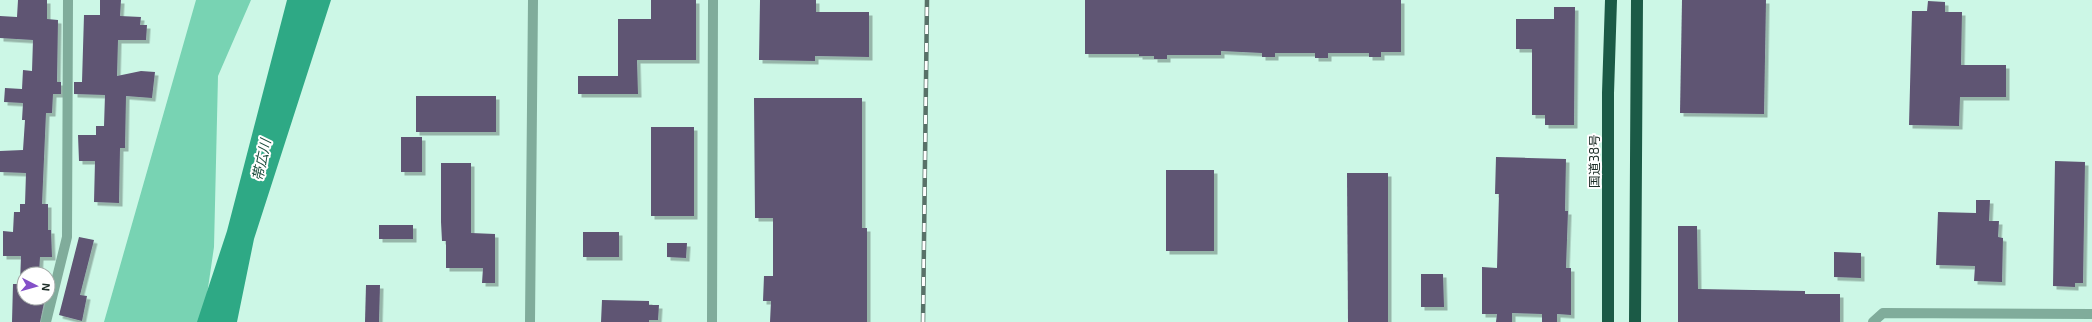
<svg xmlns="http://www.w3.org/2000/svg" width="2092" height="322" font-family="'Exo 2','Noto Sans JP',sans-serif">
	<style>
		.green { fill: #78d3b3 }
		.water { fill: #2ea985 }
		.building { fill: #5f5473; filter: url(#shadow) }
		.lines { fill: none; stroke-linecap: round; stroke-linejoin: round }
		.minor { stroke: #80ac9b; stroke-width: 10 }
		.highway { stroke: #1b5a46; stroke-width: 12 }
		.rail-casing { stroke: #587168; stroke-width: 4.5 }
		.rail { stroke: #fff; stroke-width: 3; stroke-dasharray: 9; stroke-linecap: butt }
		.labels { text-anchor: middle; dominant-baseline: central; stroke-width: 4; stroke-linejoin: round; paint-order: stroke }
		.street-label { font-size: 13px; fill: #1f2f29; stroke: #fff }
		.water-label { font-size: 14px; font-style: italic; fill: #1d4e3e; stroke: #fff }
	</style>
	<defs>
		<filter id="shadow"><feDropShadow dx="3.5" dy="3.5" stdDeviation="0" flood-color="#0004"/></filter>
	</defs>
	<rect width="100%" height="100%" fill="#ccf7e6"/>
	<!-- green -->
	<polygon class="green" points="196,0 251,0 218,76 214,247 203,322 104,322"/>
	<!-- water -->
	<polygon class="water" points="287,0 331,0 254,239 237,322 197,322 227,231"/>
	<!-- building -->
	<g class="building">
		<polygon points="18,0 47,0 47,19 58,20 57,82 61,82 61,94 53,94 52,113 46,113 42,204 48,204 48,230 51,230 52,257 40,257 39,274 24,274 24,298 45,298 40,322 12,322 13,284 20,284 21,256 3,256 3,231 13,232 14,212 20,212 20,204 25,204 26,173 0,172 0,151 23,150 25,120 22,120 23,103 4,102 5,88 22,89 23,70 32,71 33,40 0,38 0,16 17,17"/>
		<polygon points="100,0 121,0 120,16 141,17 140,25 147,25 146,40 118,40 117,76 141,71 155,72 152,98 126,96 125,148 120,148 119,203 94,202 95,161 79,161 78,135 96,135 96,126 104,126 105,95 74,94 74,82 82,82 84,15 100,15"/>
		<polygon points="651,0 696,0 696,60 637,60 638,94 578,94 578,76 618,76 618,19 651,19"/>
		<polygon points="760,0 816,0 816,12 869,12 869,57 815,56 815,61 759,60"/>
		<polygon points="1085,0 1401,0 1401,52 1381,52 1381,57 1369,57 1369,53 1328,53 1328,58 1315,58 1315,53 1275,53 1275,57 1262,57 1262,53 1221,51 1221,55 1167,55 1167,59 1154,59 1154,56 1139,56 1139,54 1085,54"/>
		<polygon points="1682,0 1766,0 1764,114 1680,113"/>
		<polygon points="1928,1 1945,2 1945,12 1962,12 1961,65 2006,65 2006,97 1960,97 1959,126 1909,125 1912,11 1927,11"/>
		<polygon points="1554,7 1575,7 1574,125 1545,125 1545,115 1532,115 1532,49 1516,49 1516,19 1554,19"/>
		<rect x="416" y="96" width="80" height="36"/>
		<polygon points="754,98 862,98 862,228 867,228 867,322 770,322 771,301 763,301 764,276 773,276 773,218 755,218"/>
		<rect x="651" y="127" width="43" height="89"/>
		<rect x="401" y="137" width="21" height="35"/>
		<polygon points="1496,157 1566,159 1565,211 1568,211 1566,268 1571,268 1571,315 1557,314 1557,322 1542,322 1542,314 1512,313 1512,322 1496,322 1497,314 1482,314 1482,267 1497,268 1499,194 1495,194"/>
		<polygon points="2055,161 2085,162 2083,283 2075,283 2075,287 2053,286"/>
		<polygon points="441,163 471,163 471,233 495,234 495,283 482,283 483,268 446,268 446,241 442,241 441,222"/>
		<rect x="1166" y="170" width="48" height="81"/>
		<polygon points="1347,173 1388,173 1388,322 1348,322"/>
		<polygon points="1976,200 1990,200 1989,221 1999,221 1998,237 2003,238 2002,282 1974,281 1975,266 1936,265 1938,212 1976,213"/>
		<rect x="379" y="225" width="34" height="14"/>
		<polygon points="1678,226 1697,226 1698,289 1805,291 1805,294 1840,294 1840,322 1678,322"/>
		<rect x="583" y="232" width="36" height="25"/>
		<polygon points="79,237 94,240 80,295 87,296 82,321 59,315"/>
		<polygon points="667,243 687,243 686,258 667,257"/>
		<polygon points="1834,252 1861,253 1861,278 1834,277"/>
		<polygon points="1421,274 1443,274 1444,307 1421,307"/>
		<polygon points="366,285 380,285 379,322 365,322"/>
		<polygon points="602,300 649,301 649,305 659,305 658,320 649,320 649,322 601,322"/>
	</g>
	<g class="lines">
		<!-- minor -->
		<g class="minor">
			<polyline points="46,322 67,237 68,0"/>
			<polyline points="530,322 533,0"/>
			<polyline points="712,322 713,0"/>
			<polyline points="1873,322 1883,313 2092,314"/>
		</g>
		<!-- highway -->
		<g class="highway">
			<polyline points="1608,322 1608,93 1611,0"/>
			<polyline points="1635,322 1637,0"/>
		</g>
		<defs>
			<polyline id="rail" points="923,322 927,0"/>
		</defs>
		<!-- rail casing -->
		<use href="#rail" class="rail-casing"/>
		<!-- rail -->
		<use href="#rail" class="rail"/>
	</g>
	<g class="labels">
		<!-- street labels -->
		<g class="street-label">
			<text transform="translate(1594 161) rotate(-90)">国道38号</text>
		</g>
		<!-- water labels -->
		<g class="water-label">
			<text transform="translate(261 160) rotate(-78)">帯広川</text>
		</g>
	</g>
	<!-- north arrow -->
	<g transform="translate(36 286) rotate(96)"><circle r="19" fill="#ffffff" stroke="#a5aca9"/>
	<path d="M0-3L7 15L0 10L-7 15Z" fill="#8450c8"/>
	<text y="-6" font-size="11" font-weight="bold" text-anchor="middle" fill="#1f2f29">N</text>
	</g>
</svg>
